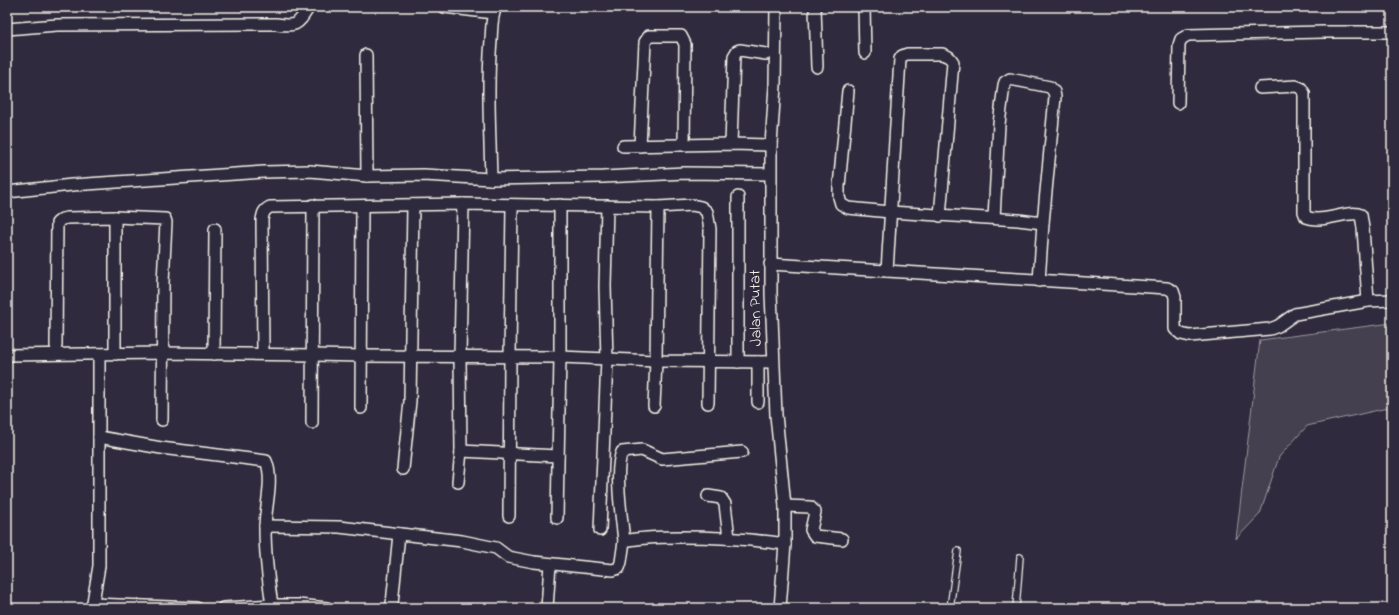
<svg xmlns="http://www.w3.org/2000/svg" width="1399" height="615" font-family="'Indie Flower',sans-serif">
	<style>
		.green { fill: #454050; stroke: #9c989c }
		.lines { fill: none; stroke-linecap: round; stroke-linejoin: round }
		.lane-casing { stroke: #f4f1e8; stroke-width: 8 }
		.street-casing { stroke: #f4f1e8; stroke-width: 14 }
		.lane { stroke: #2f2a3d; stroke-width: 5.5 }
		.street { stroke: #2f2a3d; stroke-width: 11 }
		.labels { text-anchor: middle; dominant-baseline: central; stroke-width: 4; stroke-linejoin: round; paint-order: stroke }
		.street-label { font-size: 16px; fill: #f4f1e8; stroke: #2f2a3d }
	</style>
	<rect width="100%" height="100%" fill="#2f2a3d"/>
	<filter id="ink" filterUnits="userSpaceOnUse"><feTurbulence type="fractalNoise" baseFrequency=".025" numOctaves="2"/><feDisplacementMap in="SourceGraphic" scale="8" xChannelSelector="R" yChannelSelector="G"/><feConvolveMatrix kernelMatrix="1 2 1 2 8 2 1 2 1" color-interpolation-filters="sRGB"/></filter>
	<g filter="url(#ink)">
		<!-- green -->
		<polygon class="green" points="1392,323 1392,407 1307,426 1279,457 1260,514 1236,539 1260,340"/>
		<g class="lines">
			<defs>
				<g id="lane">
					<polyline points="950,608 958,551"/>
					<polyline points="1016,608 1020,557"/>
				</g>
				<g id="street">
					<polyline points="444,7 493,13"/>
					<polyline points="776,7 775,86 771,145 771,293 776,415 785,506 785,544 780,608"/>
					<polyline points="815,7 817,67"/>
					<polyline points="864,7 865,53"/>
					<path d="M7,29l50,-4 219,-1c22,3 22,0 33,-17"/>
					<polyline points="366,55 367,176"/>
					<path d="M1260,88l36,-2 5,2 3,5v119l2,5c17,7 43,-8 55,-2l2,13 5,73"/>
					<polyline points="848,91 839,186 839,197 841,204 848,208 890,212 1018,220 1043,223"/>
					<polyline points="1178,103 1179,45 1181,39 1188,35 1324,32 1392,32"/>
					<polyline points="731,144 734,56 737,51 740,50 766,54"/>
					<polyline points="623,146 731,144 771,145"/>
					<polyline points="640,146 645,42 649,36 681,36 685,44 684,145"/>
					<path d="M491,179c-1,-46 -4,-93 0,-139 1,-11 0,-23 5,-33"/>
					<polyline points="7,192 72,185 264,172 310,171 367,176 424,175 491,179 603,177 685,173 770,174"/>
					<polyline points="738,197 738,362"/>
					<polyline points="994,218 999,124 1004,85 1005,82 1010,79 1050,87 1054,92 1055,97 1043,223 1039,281"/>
					<polyline points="770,264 1167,288 1173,291 1175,297 1175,329 1181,334 1190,336 1270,329 1278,326 1295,314 1368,301 1392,300"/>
					<path d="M887,271l13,-212 2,-3 5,-2h35c6,2 8,3 11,8l-13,154"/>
					<polyline points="56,346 57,223 62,219 67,218 115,217 165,219 166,222 163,283 162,420"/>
					<polyline points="115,354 115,217"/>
					<polyline points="214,354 215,229"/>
					<path d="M263,354l-1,-134c1,-7 2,-10 8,-13l193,-3 195,3 34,-2 9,2 6,5 3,17 -2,174"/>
					<polyline points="7,355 163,353 313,355 362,356 560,357 656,361 773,362"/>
					<polyline points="758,362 758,402"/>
					<polyline points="654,406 656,361 658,207"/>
					<polyline points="361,408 362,206"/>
					<polyline points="312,423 313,205"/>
					<path d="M99,437l62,11 105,13c8,18 -1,47 -1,67 0,26 3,51 7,77"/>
					<polyline points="461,451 558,456"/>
					<polyline points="403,469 410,401 413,205"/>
					<polyline points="458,482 461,451 460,357 463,204"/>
					<polyline points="708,496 721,498 725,504 729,538"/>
					<polyline points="785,506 810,507 815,512 811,530 815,536 842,539"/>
					<polyline points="509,516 510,358 512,205"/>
					<polyline points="557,518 560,357 560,205"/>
					<path d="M265,526l74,1 123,14 34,7 12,9 26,5 79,8 6,-2 2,-6 3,-21c18,-4 38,-4 57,-4 35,0 69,2 104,7"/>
					<polyline points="600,530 607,359 605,286 607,206"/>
					<path d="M624,541c-2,-21 -10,-71 -2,-89l20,-2 20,9 80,-7"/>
					<polyline points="93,604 197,608"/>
					<polyline points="92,608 99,566 99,354"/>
					<polyline points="223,608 272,605 298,605 327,608"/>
					<polyline points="390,608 392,604 399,534"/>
					<polyline points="547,608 550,564"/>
				</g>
			</defs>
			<!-- lane casing -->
			<use href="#lane" class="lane-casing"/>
			<!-- street casing -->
			<use href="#street" class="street-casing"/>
			<!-- lane -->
			<use href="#lane" class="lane"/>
			<!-- street -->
			<use href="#street" class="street"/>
		</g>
	</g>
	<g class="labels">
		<!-- street labels -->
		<g class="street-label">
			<text transform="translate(756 308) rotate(-91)">Jalan Putat</text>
		</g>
	</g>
	<!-- margin -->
	<rect width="1399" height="615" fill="none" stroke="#2f2a3d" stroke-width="24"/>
	<rect x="12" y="12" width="1375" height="591" fill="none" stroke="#f4f1e8" stroke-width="1.5" filter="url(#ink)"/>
</svg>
